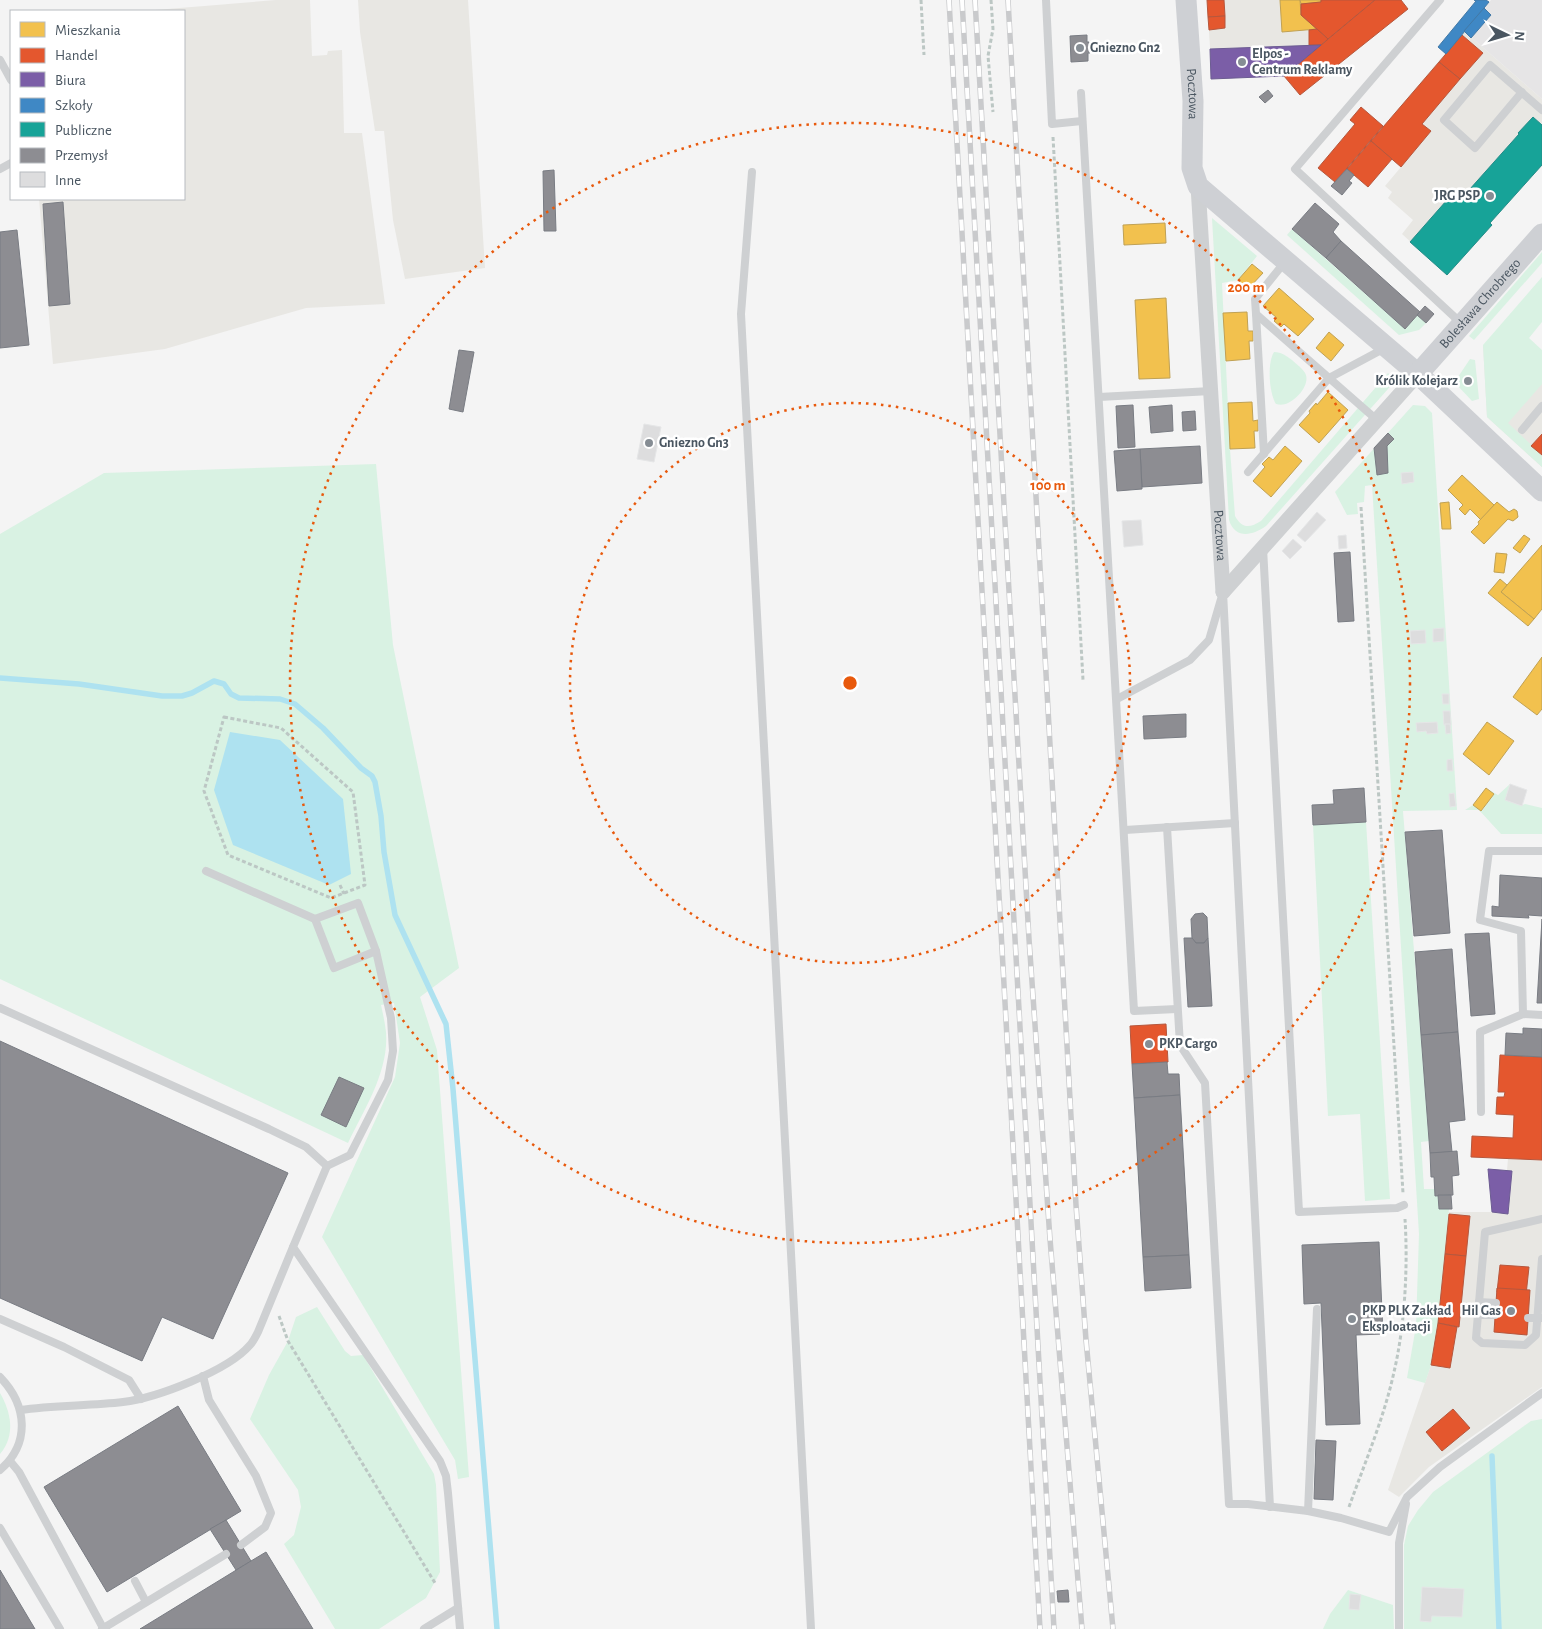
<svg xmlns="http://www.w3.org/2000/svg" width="1542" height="1629" font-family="'Alegreya Sans',sans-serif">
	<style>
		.commercial { fill: #e8e7e3 }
		.education { fill: #e6e5e6 }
		.green { fill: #d9f2e3 }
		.water { fill: #aee2f0 }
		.homes { fill: #f2c14e; stroke: #c0a154 }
		.shops { fill: #e4572e; stroke: #b6573d }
		.offices { fill: #7b5ea7; stroke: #6c5c92 }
		.schools { fill: #3f88c5; stroke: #4279a7 }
		.public { fill: #17a398; stroke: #268c88 }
		.industry { fill: #8d8d92; stroke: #797c83 }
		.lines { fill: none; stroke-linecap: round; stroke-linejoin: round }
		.stream { stroke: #aee2f0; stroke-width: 5.5 }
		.building { fill: #ddddde; stroke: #e5e6e7 }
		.path { stroke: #bcc7c4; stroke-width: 3; stroke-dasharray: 4 2.5; stroke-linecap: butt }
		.lane { stroke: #ced0d2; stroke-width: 8 }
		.street { stroke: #ced0d2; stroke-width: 15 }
		.secondary { stroke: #ced0d4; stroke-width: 21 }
		.rail-casing { stroke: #c9cacc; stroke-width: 5.5 }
		.rail { stroke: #fff; stroke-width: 4; stroke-dasharray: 11; stroke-linecap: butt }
		.ring { fill: none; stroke: #e8590c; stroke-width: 2.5; stroke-dasharray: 2.5 5 }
		.poi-dot { fill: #868d94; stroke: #fff; stroke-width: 2 }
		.labels { text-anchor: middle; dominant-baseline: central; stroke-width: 5; stroke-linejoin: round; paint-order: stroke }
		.poi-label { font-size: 14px; font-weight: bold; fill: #4a5661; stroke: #fff; text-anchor: start }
		.street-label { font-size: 14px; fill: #4a5661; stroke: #fff }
		.centre { fill: #e8590c; stroke: #fff; stroke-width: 2.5 }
		.ring-label { font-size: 15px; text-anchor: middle; font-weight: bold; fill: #e8590c; stroke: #fff; stroke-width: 5; stroke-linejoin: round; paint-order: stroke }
	</style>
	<rect width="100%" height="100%" fill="#f4f4f4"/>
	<!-- commercial -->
	<g class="commercial">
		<polygon points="276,0 310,0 312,56 327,55 328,51 342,50 344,133 362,133 385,304 306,308 165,349 53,364 39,199 184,199 184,11 143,11"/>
		<polygon points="358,0 468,0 485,268 405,279 393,220 384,131 375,131 360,32"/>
		<polygon points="1207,0 1375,0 1284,76 1212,79"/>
		<polygon points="1464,31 1542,99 1542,165 1490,223 1492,225 1447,275 1402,234 1413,220 1388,198 1392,192 1385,186 1401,167 1371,141"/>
		<polygon points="1483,345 1542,371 1542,467 1487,417"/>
		<polygon points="1508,1159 1542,1160 1542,1387 1429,1467 1399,1497 1388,1490 1431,1365 1449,1212 1492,1212 1488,1169 1507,1170"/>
	</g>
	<!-- education -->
	<polygon class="education" points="1491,0 1542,0 1542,99 1464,31"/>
	<!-- green -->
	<g class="green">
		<path d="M1212,218l45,38 -19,24 -16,3 8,166 5,67c7,13 15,12 26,5l127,-148 8,7 -130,146c-14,10 -31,13 -37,-6z"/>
		<polygon points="1292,229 1405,329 1417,315 1426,323 1419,330 1399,335 1287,235"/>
		<polygon points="1542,252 1542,263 1474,340 1469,336"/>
		<polygon points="1542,277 1542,322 1529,338 1542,350 1542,384 1508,423 1542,455 1542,467 1487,417 1483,345"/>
		<path d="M1274,352c8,0 12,4 18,8 4,4 12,9 14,15 3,11 -9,24 -18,28 -4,2 -8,2 -12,1 -7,-11 -9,-41 -2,-52z"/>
		<polygon points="1470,359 1475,360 1479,399 1472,401 1457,385 1456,380"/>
		<polygon points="1413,405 1425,406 1432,413 1457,810 1403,811 1429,1141 1421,1142 1424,1189 1435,1189 1438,1195 1439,1209 1449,1209 1438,1323 1431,1365 1425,1383 1407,1378 1416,1326 1419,1234 1372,485 1365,486 1364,502 1357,503 1358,514 1347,515 1335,492"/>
		<path d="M376,464l17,181 66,323 -39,29 17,53 32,427 -11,2 -3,-19 -133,-223 73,-160 5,-34 -6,-40 -13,2c2,9 4,18 5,27 3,40 -22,77 -38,111l-348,-164v-445l104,-61z"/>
		<polygon points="1510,784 1522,805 1525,804 1542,808 1542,834 1501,834 1479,810 1465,810 1473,805 1482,811 1494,794 1486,788 1498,795"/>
		<polygon points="1366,822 1390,1199 1365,1201 1360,1114 1328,1116 1313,825"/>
		<polygon points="317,1307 345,1351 351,1356 363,1355 434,1474 436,1485 440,1572 426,1598 379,1629 335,1629 284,1544 294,1535 301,1507 298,1490 250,1419 269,1375 288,1341 296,1317"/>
		<path d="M0,1393c11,19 16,42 0,61z"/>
		<polygon points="1542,1419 1542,1629 1404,1629 1404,1545 1408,1526 1418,1510 1433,1492 1531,1421"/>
		<polygon points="1348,1590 1393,1605 1394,1629 1323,1629 1330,1614"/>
	</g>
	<!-- water -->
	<polygon class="water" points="230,732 280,740 343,799 351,874 329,885 233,845 214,790"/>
	<!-- homes -->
	<g class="homes">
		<polygon points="1280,0 1300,0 1301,15 1317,29 1282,32"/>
		<polygon points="1300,0 1321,0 1321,2 1301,4"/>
		<polygon points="1165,223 1166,243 1124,245 1123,225"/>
		<polygon points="1252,264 1263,273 1248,289 1238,280"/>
		<polygon points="1279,288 1314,319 1298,336 1284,324 1281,327 1274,321 1277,318 1263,306"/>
		<polygon points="1166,298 1170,378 1139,379 1135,300"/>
		<polygon points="1247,312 1248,331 1253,331 1253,341 1249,341 1250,359 1226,361 1223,313"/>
		<polygon points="1329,332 1344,345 1331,361 1316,348"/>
		<polygon points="1328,392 1348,410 1319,443 1299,425 1310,413 1309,411 1316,403 1317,405"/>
		<polygon points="1252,402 1253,421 1258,420 1258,431 1254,431 1255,448 1230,449 1228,403"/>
		<polygon points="1285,446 1302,461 1271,497 1253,481 1265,467 1262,464 1269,457 1273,460"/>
		<polygon points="1462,475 1494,505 1481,520 1470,509 1465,515 1459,509 1463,505 1448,490"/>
		<polygon points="1449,502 1451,529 1442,529 1440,503"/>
		<polygon points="1497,502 1509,512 1514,509 1517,511 1518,517 1513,521 1508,519 1484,544 1471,532 1479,524 1478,522"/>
		<polygon points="1524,535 1530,539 1520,553 1513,548"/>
		<polygon points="1542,545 1542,609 1534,619 1501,592"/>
		<polygon points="1496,553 1507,554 1504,573 1494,572"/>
		<polygon points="1500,579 1507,585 1501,592 1534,619 1528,626 1488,593"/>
		<polygon points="1542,657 1542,709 1537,715 1513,697"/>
		<polygon points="1487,722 1514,741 1489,775 1463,754"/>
		<polygon points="1486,788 1494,794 1481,811 1473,805"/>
	</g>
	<!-- shops -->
	<g class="shops">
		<polygon points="1207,0 1224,0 1225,16 1208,17"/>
		<polygon points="1321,0 1375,0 1328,39 1301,15 1301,4 1321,2"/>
		<polygon points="1375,0 1401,0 1408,9 1300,95 1284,76"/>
		<polygon points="1225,16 1225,28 1209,30 1208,17"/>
		<polygon points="1317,29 1328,39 1321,45 1309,45 1309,30"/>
		<polygon points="1462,35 1483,53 1460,79 1439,62"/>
		<polygon points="1439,62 1460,79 1422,124 1431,131 1401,167 1371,141"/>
		<polygon points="1361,107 1383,126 1335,182 1318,168 1355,124 1350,120"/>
		<polygon points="1371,141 1392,159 1368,187 1347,169"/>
		<polygon points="1542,434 1542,455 1531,446"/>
		<polygon points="1166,1024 1168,1062 1132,1064 1130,1026"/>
		<polygon points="1500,1055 1542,1057 1542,1160 1471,1157 1472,1136 1513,1138 1514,1115 1496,1114 1497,1097 1504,1097 1505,1092 1498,1092"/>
		<polygon points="1449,1214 1470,1216 1466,1256 1445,1254"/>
		<polygon points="1445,1254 1466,1256 1459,1327 1438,1323"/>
		<polygon points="1500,1265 1529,1267 1526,1295 1497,1292"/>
		<polygon points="1497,1288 1530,1290 1527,1335 1494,1332"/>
		<polygon points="1438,1323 1457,1327 1450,1368 1431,1365"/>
		<polygon points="1453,1409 1470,1428 1442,1451 1426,1432"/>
	</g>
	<!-- offices -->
	<g class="offices">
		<polygon points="1321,45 1284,76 1211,79 1210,49"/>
		<polygon points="1488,1169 1512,1171 1508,1214 1492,1212"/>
	</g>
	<!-- schools -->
	<g class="schools">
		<polygon points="1474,0 1486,0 1489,2 1446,54 1438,47 1476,1"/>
		<polygon points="1484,8 1491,15 1471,38 1464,31"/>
	</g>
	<!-- public -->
	<polygon class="public" points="1533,117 1542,125 1542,165 1490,223 1492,225 1447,275 1410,242 1454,192 1461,199 1519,134 1518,133"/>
	<!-- industry -->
	<g class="industry">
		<polygon points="1087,35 1087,42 1089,42 1090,53 1088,53 1088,61 1071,62 1070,36"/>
		<polygon points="1268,90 1273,96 1265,103 1259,97"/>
		<polygon points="1347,169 1354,175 1349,181 1352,183 1342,195 1331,186"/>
		<polygon points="554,170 556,231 544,231 543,171"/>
		<polygon points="63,202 70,304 49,306 43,204"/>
		<polygon points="1315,203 1339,224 1333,232 1341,241 1326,258 1292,229"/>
		<polygon points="17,230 29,345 0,348 0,232"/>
		<polygon points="1341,241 1420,312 1405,329 1326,258"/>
		<polygon points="1425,306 1434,314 1426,323 1417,315"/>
		<polygon points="459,350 474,352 463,412 449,409"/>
		<polygon points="1133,405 1135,447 1118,448 1116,406"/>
		<polygon points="1172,405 1173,431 1151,433 1149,407"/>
		<polygon points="1195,411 1196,430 1183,431 1182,412"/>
		<polygon points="1388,433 1394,439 1387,446 1388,473 1377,475 1374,448"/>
		<polygon points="1200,446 1202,483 1142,487 1140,449"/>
		<polygon points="1140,449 1142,489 1117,491 1114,451"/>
		<polygon points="1350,552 1354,621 1338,622 1334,553"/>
		<polygon points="1186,714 1186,737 1144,739 1143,716"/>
		<polygon points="1364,788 1366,822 1313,825 1312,805 1334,804 1333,790"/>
		<polygon points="1442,830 1450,933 1414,936 1405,832"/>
		<polygon points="1500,875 1542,878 1542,916 1528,915 1529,918 1492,916 1492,906 1499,907"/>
		<polygon points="1203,913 1207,917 1208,938 1204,943 1196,943 1192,938 1191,919 1195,914"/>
		<polygon points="1542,919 1542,1003 1537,1003"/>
		<polygon points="1489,933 1495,1014 1471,1016 1465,934"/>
		<polygon points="1184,938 1192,938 1196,943 1204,943 1208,938 1212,1006 1188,1007"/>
		<polygon points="1452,949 1458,1032 1421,1035 1415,952"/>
		<polygon points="1523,1028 1542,1029 1542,1057 1505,1055 1506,1033 1523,1034"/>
		<polygon points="1458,1032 1465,1120 1449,1122 1452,1152 1430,1153 1421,1035"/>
		<polygon points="0,1041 288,1173 213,1339 162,1317 142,1361 0,1298"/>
		<polygon points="1167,1062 1168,1074 1179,1074 1180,1095 1134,1098 1132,1064"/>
		<polygon points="339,1077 364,1088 346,1127 321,1115"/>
		<polygon points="1180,1095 1189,1255 1143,1257 1134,1098"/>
		<polygon points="1457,1151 1459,1175 1452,1176 1453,1195 1435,1196 1434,1177 1431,1177 1430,1153"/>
		<polygon points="1438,1195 1451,1195 1452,1209 1439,1209"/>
		<polygon points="1379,1242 1383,1334 1356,1335 1360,1424 1326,1425 1321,1303 1304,1304 1302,1245"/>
		<polygon points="1189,1255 1191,1288 1145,1291 1143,1257"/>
		<polygon points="178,1406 241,1511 107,1592 44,1487"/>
		<polygon points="1316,1440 1336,1441 1333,1500 1314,1499"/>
		<polygon points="226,1520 251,1561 236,1570 210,1529"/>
		<polygon points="266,1552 313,1629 140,1629 251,1561"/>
		<polygon points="0,1570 35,1629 0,1629"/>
		<polygon points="1068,1590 1069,1602 1058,1602 1057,1591"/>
	</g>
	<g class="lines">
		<!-- stream -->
		<g class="stream">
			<polyline points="0,678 79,684 162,696 182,696 192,693 214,681 224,684 231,694 239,698 280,699 295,704 323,728 361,768 372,776 375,782 381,816 384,852 395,915 446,1024 453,1089 497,1629"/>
			<polyline points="1492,1456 1499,1629"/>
		</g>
	</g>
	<!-- building -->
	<g class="building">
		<polygon points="644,424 661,427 654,462 637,459"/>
		<polygon points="1413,472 1414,482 1402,484 1401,473"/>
		<polygon points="1317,512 1326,520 1305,542 1297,535"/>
		<polygon points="1141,520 1143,545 1124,547 1122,521"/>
		<polygon points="1346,535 1347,548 1339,549 1338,536"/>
		<polygon points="1293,539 1302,547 1290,559 1282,551"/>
		<polygon points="1444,628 1444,641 1433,642 1433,629"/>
		<polygon points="1425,630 1426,643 1411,644 1410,631"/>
		<polygon points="1442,694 1449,694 1449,704 1443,704"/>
		<polygon points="1443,711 1450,711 1451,725 1444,725"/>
		<polygon points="1437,722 1438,733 1427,734 1426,731 1417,732 1416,723"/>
		<polygon points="1445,724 1450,724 1451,733 1446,734"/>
		<polygon points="1452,759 1453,771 1447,771 1447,760"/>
		<polygon points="1510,784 1527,790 1522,806 1505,800"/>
		<polygon points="1454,793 1456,806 1450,807 1449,794"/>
		<polygon points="1422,1587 1464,1589 1462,1617 1432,1616 1431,1622 1420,1621"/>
		<polygon points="1350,1594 1361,1595 1359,1610 1349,1609"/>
	</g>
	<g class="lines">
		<!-- path -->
		<g class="path">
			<polyline points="921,0 924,55"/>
			<polyline points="991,0 993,29 988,56 993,112"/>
			<polyline points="1053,137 1083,680"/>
			<polyline points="1361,507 1403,1193"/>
			<polygon points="224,717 281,728 353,792 365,885 331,898 228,855 204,791"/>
			<polyline points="340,885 344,894"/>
			<polyline points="279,1316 288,1341 435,1583"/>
			<path d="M1349,1507c16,-45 35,-89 45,-135 11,-47 14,-105 11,-153"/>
		</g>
		<!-- lane -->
		<g class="lane">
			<polyline points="1046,0 1052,124 1082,121"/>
			<polyline points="1440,0 1295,169 1462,324"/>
			<polyline points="0,60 11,80"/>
			<polyline points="1522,92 1475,148 1444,120 1490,65 1542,110"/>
			<polyline points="1081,93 1134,1011 1177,1009"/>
			<polyline points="0,169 11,163"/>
			<polyline points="752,172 741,314 811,1629"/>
			<polyline points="1284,263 1255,299 1256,314 1377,420"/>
			<polyline points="1256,314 1264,454"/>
			<polyline points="1099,397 1211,391"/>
			<polyline points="1522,430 1542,406"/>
			<polyline points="1248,472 1329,378 1385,348"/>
			<polyline points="1263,548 1299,1212 1397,1208 1404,1205"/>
			<polyline points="1223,592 1270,1507"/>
			<polyline points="1117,699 1190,660 1209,640 1221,599"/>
			<polyline points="1167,827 1180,1045 1205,1083 1229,1504 1248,1504 1308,1511 1341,1518 1389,1532 1407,1497 1440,1467 1542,1393"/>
			<polyline points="1125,830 1235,823"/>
			<polyline points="206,871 315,919 358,903 376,951 391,1018 393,1051 388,1080 350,1155 327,1166 293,1247 440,1461 446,1476 448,1493 460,1629"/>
			<polyline points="315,919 334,968 376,951"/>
			<polyline points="0,1008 269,1129 306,1147 327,1166"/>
			<polyline points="1523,1014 1521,931 1480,920 1489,851 1542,851"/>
			<polyline points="1481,1112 1480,1032 1523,1014 1542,1015"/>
			<polyline points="1542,1219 1485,1232 1476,1338 1482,1343 1525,1345 1536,1335 1542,1259"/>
			<polyline points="1479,1302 1496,1303"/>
			<polyline points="1478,1315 1495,1315"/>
			<polyline points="1528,1318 1542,1318"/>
			<polyline points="0,1319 64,1347 129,1380 141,1399"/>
			<polyline points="203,1376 209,1400 256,1476 271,1513 265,1527 241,1545"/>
			<path d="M0,1377c27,28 31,66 0,93"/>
			<path d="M20,1410c34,-5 69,-4 103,-8 33,-4 105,-31 127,-57 3,-3 6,-9 8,-13l35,-85"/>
			<polyline points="10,1461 19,1472 103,1628"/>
			<polyline points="1308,1511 1317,1309"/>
			<polyline points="0,1528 60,1629"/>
			<polyline points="135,1581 146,1602"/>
			<polyline points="102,1629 226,1554"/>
			<polyline points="424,1629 458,1608"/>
			<polyline points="1399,1629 1399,1543 1406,1504"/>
		</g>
		<!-- street -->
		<g class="street">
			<path id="s1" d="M1198,186l25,406"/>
			<polyline points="1223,592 1418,374"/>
		</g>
		<!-- secondary -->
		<g class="secondary">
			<path id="s2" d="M1186,0l7,101 -1,67 6,18 220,188 124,117"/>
			<path id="s3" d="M1418,374l124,-140"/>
		</g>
		<defs>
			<g id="rail">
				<polyline points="949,0 1040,1629"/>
				<polyline points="962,0 1054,1629"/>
				<polyline points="975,0 1029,939 1050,1239 1082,1629"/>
				<polyline points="1008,0 1076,1205 1086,1340 1113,1629"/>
			</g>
		</defs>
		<!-- rail casing -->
		<use href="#rail" class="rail-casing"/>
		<!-- rail -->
		<use href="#rail" class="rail"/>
	</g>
	<!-- distance rings -->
	<g class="ring">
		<circle cx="850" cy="683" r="280"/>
		<circle cx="850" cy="683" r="560"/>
	</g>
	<!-- markers -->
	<g class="poi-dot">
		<circle cx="1080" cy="48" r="5"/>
		<circle cx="1242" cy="62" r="5"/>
		<circle cx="1490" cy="196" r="5"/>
		<circle cx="1468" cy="381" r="5"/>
		<circle cx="649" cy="443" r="5"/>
		<circle cx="1149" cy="1044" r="5"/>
		<circle cx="1511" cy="1311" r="5"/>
		<circle cx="1352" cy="1319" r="5"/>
	</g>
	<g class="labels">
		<!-- poi labels -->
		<g class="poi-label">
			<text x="1090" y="48">Gniezno Gn2</text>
			<text x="1252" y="54">Elpos -<tspan x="1252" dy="16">Centrum Reklamy</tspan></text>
			<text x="1480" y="196" text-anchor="end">JRG PSP</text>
			<text x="1458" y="381" text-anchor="end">Królik Kolejarz</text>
			<text x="659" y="443">Gniezno Gn3</text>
			<text x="1159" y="1044">PKP Cargo</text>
			<text x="1362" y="1311">PKP PLK Zakład<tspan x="1362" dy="16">Eksploatacji</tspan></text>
			<text x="1501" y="1311" text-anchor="end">Hil Gas</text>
		</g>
		<!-- street labels -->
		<g class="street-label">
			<text stroke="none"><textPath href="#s2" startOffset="94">Pocztowa</textPath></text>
			<text stroke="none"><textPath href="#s3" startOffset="94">Bolesława Chrobrego</textPath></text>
			<text stroke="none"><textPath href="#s1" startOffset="350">Pocztowa</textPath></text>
		</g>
	</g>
	<circle cx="850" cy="683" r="8" class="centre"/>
	<g class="ring-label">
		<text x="1246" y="292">200 m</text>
		<text x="1048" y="490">100 m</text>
	</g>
	<!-- legend -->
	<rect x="10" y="10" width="175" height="190" fill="#ffffff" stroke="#b7bbc0"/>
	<rect x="20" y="22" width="25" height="15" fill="#f2c14e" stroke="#b7bbc0"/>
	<text x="55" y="35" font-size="15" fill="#4a5661">Mieszkania</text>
	<rect x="20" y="48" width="25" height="15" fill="#e4572e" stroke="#b7bbc0"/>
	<text x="55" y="60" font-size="15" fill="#4a5661">Handel</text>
	<rect x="20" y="72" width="25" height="15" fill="#7b5ea7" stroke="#b7bbc0"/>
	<text x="55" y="85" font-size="15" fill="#4a5661">Biura</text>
	<rect x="20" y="98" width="25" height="15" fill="#3f88c5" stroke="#b7bbc0"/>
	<text x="55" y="110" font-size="15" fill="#4a5661">Szkoły</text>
	<rect x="20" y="122" width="25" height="15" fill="#17a398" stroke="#b7bbc0"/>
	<text x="55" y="135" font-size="15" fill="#4a5661">Publiczne</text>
	<rect x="20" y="148" width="25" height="15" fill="#8d8d92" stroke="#b7bbc0"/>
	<text x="55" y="160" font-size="15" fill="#4a5661">Przemysł</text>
	<rect x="20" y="172" width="25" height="15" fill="#ddddde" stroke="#b7bbc0"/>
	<text x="55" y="185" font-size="15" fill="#4a5661">Inne</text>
	<!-- north arrow -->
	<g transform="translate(1507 35) rotate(95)" stroke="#ffffff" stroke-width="4" paint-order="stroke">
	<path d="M0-4L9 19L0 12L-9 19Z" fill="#4a5661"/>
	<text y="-8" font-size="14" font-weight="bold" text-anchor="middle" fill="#4a5661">N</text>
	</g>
</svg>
